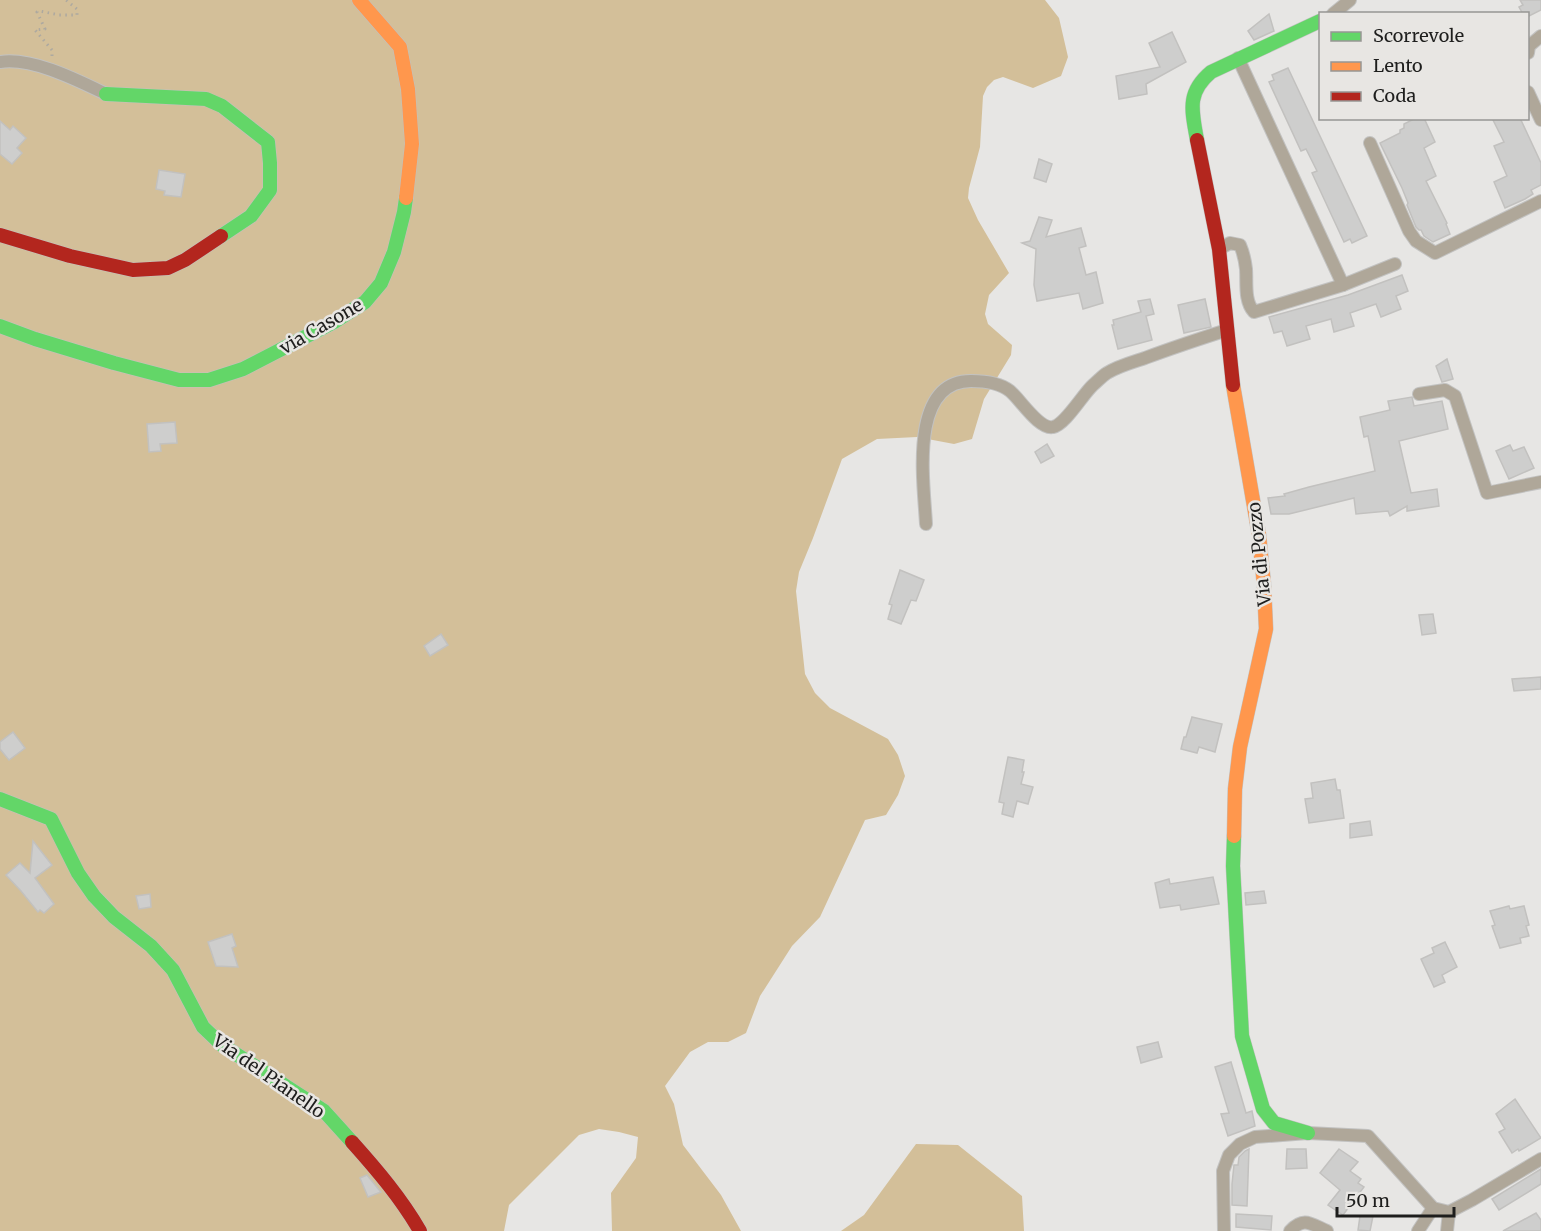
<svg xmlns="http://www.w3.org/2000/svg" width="1541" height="1231" font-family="Merriweather,serif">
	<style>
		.forest { fill: #d3bf99 }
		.building { fill: #cececd; stroke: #c2c1bf; stroke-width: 1.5 }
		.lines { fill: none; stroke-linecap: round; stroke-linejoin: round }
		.street-casing { stroke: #c2c2c1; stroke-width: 14 }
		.fast-casing { stroke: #c2c2c1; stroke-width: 15 }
		.slow-casing { stroke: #c2c2c1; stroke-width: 15 }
		.jam-casing { stroke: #c2c2c1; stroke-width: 15 }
		.path { stroke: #ada9a0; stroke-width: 3; stroke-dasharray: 1.5 4.5; stroke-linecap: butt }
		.street { stroke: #afa799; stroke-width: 12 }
		.fast { stroke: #63d668; stroke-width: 14 }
		.slow { stroke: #ff974d; stroke-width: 14 }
		.jam { stroke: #b3261e; stroke-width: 14 }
		.labels { text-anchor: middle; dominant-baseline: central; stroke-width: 5; stroke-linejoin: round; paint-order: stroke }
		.street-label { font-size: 18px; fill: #1e1e1d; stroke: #e8e6e3 }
	</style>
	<rect width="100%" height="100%" fill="#e7e6e4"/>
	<!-- forest -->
	<g class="forest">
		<polygon points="0,0 1045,0 1059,18 1068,57 1061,76 1033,88 1003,77 994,80 987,87 983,96 980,147 969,188 968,198 978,220 1009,273 989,295 985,314 988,324 1012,345 1011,355 984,399 972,439 954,444 917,437 877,439 842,459 813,538 799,572 796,591 805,674 815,693 830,708 888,739 898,755 905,776 898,795 886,815 865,820 820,917 792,946 760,996 746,1033 728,1042 708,1042 690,1052 665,1086 674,1104 683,1145 721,1195 741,1231 612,1231 611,1193 636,1158 638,1137 619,1132 599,1129 579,1135 509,1205 504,1231 0,1231"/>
		<polygon points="916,1144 958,1145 1022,1196 1024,1231 841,1231 864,1215"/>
	</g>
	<!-- building -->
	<g class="building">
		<polygon points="1520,0 1541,0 1541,10 1527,17 1527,14 1523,14 1519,7 1523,5"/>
		<polygon points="1269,14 1274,31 1254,40 1248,31"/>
		<polygon points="1172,32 1186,62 1146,84 1147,94 1119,99 1116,76 1160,67 1149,43"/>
		<polygon points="1288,68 1367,236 1352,243 1350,239 1344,242 1312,173 1317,171 1306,149 1301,151 1269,82 1274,80 1272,75"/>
		<polygon points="1416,118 1424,118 1435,142 1424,148 1436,176 1426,181 1447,223 1446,224 1450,234 1433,242 1424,236 1421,230 1419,230 1416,227 1407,205 1408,203 1402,188 1380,143 1400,133 1400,130 1404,128 1404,124"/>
		<polygon points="1492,118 1520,118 1541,163 1541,185 1531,190 1533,194 1525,199 1505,208 1494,182 1507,176 1494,146 1504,142"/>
		<polygon points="0,121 10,130 13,126 26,138 17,148 22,153 12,164 0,154"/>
		<polygon points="1039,159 1052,164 1046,182 1034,178"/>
		<polygon points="159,170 185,174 181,197 164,195 165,191 156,189"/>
		<polygon points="1039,217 1052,220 1046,237 1081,228 1086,246 1079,248 1086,275 1096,272 1103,303 1083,309 1079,293 1037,301 1034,285 1036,249 1022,243 1030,241"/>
		<polygon points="1402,275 1408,291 1396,296 1401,309 1381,317 1376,304 1350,313 1354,326 1334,332 1331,319 1306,326 1310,339 1287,346 1282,331 1274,333 1269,317 1348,295"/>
		<polygon points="1150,299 1154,314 1146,316 1152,340 1118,349 1112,325 1114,325 1113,320 1141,312 1138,301"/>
		<polygon points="1205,299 1211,327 1184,333 1178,305"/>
		<polygon points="1447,359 1453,379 1442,382 1436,366"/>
		<polygon points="1412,397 1414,406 1442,401 1448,429 1399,441 1411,493 1437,489 1439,506 1407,511 1407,506 1390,516 1388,511 1356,514 1354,498 1289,514 1271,514 1268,498 1285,496 1284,494 1309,487 1375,471 1368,436 1364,437 1360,417 1390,410 1388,401"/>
		<polygon points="175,422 177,443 160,444 161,451 149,452 147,424"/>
		<polygon points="1047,444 1054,456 1041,463 1035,452"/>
		<polygon points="1510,445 1513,451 1524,447 1534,468 1509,479 1496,451"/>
		<polygon points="900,570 924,580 916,601 911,600 901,624 888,619 892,605 889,604"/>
		<polygon points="1433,614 1436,633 1422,635 1419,615"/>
		<polygon points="441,634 448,645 430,656 424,646"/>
		<polygon points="1541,677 1541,689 1514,691 1512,679"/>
		<polygon points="1192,717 1222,724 1215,752 1199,747 1197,753 1181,749 1184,737 1186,737"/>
		<polygon points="13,732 25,748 9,760 0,749 0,742"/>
		<polygon points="1008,757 1024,760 1022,772 1024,772 1021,784 1033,787 1028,804 1017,801 1013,817 1002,814 1004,803 999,802"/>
		<polygon points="1335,779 1337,790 1340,790 1344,818 1309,823 1305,799 1313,798 1311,783"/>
		<polygon points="1370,821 1372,835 1350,838 1350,824"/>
		<polygon points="33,841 52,865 35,878 54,904 44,913 40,910 38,912 21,891 6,875 20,863 30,873"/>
		<polygon points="1213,877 1219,904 1181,910 1180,905 1160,908 1155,883 1169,879 1170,884"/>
		<polygon points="1264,891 1266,903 1246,905 1245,893"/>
		<polygon points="150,894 151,907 139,909 136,896"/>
		<polygon points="1509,906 1510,909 1524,906 1529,925 1526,926 1529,936 1520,938 1521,943 1500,948 1492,926 1495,925 1490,911"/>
		<polygon points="232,934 236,946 232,948 238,967 216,966 208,942"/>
		<polygon points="1445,942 1457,967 1442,975 1445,982 1434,987 1421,959 1434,953 1432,948"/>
		<polygon points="1158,1042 1162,1057 1141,1063 1137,1047"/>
		<polygon points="1231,1062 1246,1113 1252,1111 1255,1126 1228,1136 1221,1114 1229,1113 1215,1067"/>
		<polygon points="1515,1099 1541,1138 1519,1151 1518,1149 1512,1153 1499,1132 1505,1129 1496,1114"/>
		<polygon points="1249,1149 1247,1206 1232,1205 1232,1184 1234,1165 1238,1165 1239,1157 1245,1151"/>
		<polygon points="1287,1149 1306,1149 1307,1168 1286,1169"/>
		<polygon points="1339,1149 1358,1162 1350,1171 1361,1179 1358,1183 1364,1187 1343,1215 1328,1205 1340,1190 1320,1173"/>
		<polygon points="1541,1169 1541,1184 1499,1210 1492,1199"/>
		<polygon points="367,1175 380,1191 381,1192 368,1197 360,1178"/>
		<polygon points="1536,1213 1541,1220 1541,1231 1503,1231"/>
		<polygon points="1236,1214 1272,1216 1271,1230 1236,1227"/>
		<polygon points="1360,1216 1373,1216 1370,1231 1358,1230"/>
	</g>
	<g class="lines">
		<defs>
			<g id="street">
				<polyline points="1333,14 1350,0"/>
				<polyline points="1528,53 1529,46 1541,36"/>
				<polyline points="1238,58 1343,285"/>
				<path d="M0,62c32,-5 77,18 106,32"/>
				<polyline points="1528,92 1541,120"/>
				<polyline points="1370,143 1409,231 1416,241 1435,253 1541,201"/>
				<path d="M1219,249l11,-6 10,2c3,7 5,15 6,24 1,14 -2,32 8,43l89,-27 52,-21"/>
				<polyline points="1419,394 1445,390 1455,396 1487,493 1541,482"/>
				<path d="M926,524c-2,-40 -18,-143 45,-143 12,0 29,2 39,10 10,8 29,39 43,36 12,-2 30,-33 40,-42 5,-4 9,-9 14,-12 11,-7 26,-11 38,-15 27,-10 54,-19 82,-28"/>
				<polyline points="1224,1231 1223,1171 1229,1155 1240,1144 1255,1137 1308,1133 1368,1136 1433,1208 1449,1212 1472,1200 1541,1159"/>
				<path d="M1290,1231c14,-15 21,-7 37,0"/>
				<polyline points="1418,1231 1433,1208"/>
				<polyline points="1447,1231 1449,1212"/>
			</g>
			<g id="fast">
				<polyline points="106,94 206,99 222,106 268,142 270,163 270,190 251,216 221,236"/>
				<path d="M1197,140c-5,-29 -11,-47 14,-68l109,-51"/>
				<polyline points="0,326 35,339 114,363 179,380 209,380 243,369 334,322 365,302 381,283 394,252 404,212 406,198"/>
				<polyline points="0,799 51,819 78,873 94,896 114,917 151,946 173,970 203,1027 222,1045 324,1111 352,1142"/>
				<polyline points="1234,836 1233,866 1242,1036 1263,1109 1274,1123 1308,1133"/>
			</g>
			<g id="slow">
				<polyline points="359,0 400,47 408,89 412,144 406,198"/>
				<polyline points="1233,385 1259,535 1264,585 1266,629 1240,747 1235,789 1234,836"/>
			</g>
			<g id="jam">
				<polyline points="1197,140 1219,249 1233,385"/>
				<polyline points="0,235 70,256 133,270 168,268 185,260 221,236"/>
				<path d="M352,1142c25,28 49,56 68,89"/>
			</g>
		</defs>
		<!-- street casing -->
		<use href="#street" class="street-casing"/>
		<!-- fast casing -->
		<use href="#fast" class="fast-casing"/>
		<!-- slow casing -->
		<use href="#slow" class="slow-casing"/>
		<!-- jam casing -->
		<use href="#jam" class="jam-casing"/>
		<!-- path -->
		<polyline class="path" points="52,56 52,50 35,30 45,29 37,12 40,11 59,15 77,15 77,9 66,0"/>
		<!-- street -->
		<use href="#street" class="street"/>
		<!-- fast -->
		<use href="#fast" class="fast"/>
		<!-- slow -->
		<use href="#slow" class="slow"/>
		<!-- jam -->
		<use href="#jam" class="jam"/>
	</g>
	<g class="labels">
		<!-- street labels -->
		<g class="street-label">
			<text transform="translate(321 326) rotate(-30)">via Casone</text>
			<text transform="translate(1259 554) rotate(-96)">Via di Pozzo</text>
			<text transform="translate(269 1076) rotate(35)">Via del Pianello</text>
		</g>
	</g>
	<!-- legend -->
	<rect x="1319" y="12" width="210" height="108" fill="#e8e6e3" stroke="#979694" stroke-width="1.5"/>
	<rect x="1331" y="32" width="30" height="9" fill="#63d668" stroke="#979694" stroke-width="1.5"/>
	<text x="1373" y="42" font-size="18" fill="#1e1e1d">Scorrevole</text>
	<rect x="1331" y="62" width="30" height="9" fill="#ff974d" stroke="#979694" stroke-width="1.5"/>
	<text x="1373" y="72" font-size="18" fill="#1e1e1d">Lento</text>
	<rect x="1331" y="92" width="30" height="9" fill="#b3261e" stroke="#979694" stroke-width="1.5"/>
	<text x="1373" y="102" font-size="18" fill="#1e1e1d">Coda</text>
	<!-- scale -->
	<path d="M1337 1207v9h117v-9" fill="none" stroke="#1e1e1d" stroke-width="3"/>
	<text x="1346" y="1207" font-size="18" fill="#1e1e1d" stroke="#e8e6e3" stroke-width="4.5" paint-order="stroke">50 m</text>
</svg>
